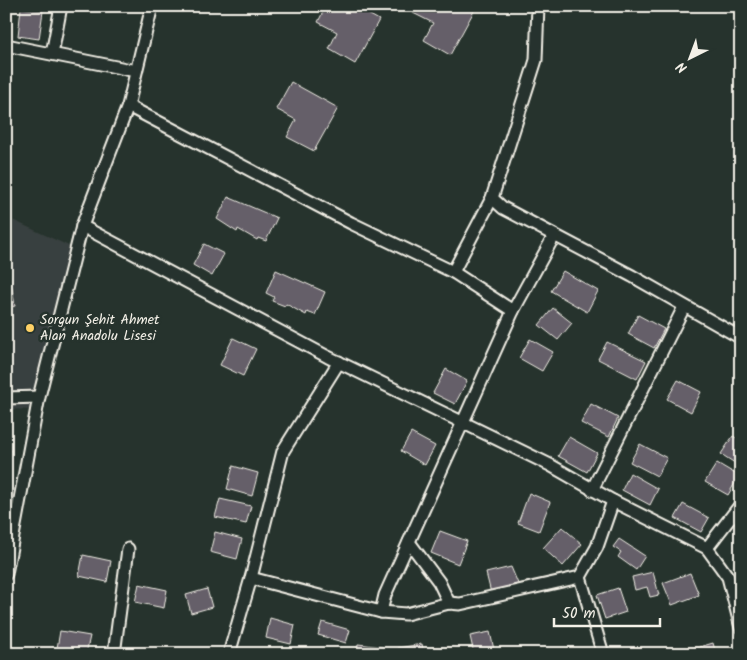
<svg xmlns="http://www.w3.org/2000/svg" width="747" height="660" font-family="Kalam,sans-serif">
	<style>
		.built { fill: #39403f }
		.building { fill: #655f69; stroke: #f4f1e8 }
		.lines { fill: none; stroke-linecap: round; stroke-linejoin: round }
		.street-casing { stroke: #f4f1e8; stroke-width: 15 }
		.street { stroke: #26332d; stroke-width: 11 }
		.poi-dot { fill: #ffd166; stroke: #26332d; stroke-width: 2 }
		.labels { text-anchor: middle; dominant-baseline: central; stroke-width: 5; stroke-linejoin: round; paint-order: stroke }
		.poi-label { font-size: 14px; fill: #f4f1e8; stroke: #26332d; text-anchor: start }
	</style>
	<rect width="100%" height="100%" fill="#26332d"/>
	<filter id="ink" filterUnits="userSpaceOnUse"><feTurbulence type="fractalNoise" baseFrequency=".02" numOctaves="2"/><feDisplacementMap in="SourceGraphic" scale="10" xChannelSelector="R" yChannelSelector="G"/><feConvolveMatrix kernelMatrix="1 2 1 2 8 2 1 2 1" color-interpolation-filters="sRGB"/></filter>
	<g filter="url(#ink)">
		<!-- built -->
		<polygon class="built" points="6,217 71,247 36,410 6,409"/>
		<!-- building -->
		<g class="building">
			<polygon points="326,6 354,6 379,20 355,64 329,49 337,32 318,22"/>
			<polygon points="416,6 465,6 474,11 450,55 424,40 433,23 413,13"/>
			<polygon points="21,8 43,11 39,39 18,36"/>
			<polygon points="6,12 10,13 8,36 6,36"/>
			<polygon points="291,82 338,108 314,151 287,137 296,120 276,109"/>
			<polygon points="228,197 277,218 266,241 258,238 257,240 238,229 237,232 217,219"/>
			<polygon points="204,244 224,254 212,276 193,265"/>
			<polygon points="6,254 15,306 6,308"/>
			<polygon points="276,270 325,292 315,315 307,312 306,315 286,304 285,306 272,301 274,297 266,293"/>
			<polygon points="563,271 598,291 587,312 551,291"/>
			<polygon points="553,308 572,323 558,340 539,325"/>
			<polygon points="638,315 664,329 654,348 628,334"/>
			<polygon points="233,338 256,349 243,376 220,365"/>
			<polygon points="530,339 553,352 542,371 519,358"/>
			<polygon points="607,342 646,361 637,379 598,359"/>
			<polygon points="446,369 467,381 455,404 433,393"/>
			<polygon points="678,380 701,392 691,412 667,399"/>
			<polygon points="591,404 618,418 609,437 581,423"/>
			<polygon points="411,433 435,446 425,465 401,451"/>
			<polygon points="733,436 741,441 741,467 721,454"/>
			<polygon points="569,437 597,453 587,472 558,456"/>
			<polygon points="640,444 667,458 657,476 630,462"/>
			<polygon points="6,449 11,450 6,473"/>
			<polygon points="717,463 739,476 728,495 705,482"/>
			<polygon points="233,466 258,473 252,496 227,489"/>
			<polygon points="630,473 658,489 650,505 622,490"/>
			<polygon points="529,493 550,502 539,531 518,523"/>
			<polygon points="220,499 251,506 246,524 215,517"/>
			<polygon points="683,504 709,518 701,532 675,518"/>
			<polygon points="562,527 582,544 563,566 543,548"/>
			<polygon points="440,531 467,541 458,564 431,553"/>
			<polygon points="215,532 242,539 237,559 210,552"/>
			<polygon points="619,539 645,556 636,570 618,557 621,552 613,547"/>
			<polygon points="83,555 111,561 107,582 79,576"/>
			<polygon points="511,567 519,586 491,593 486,573"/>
			<polygon points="653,572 659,595 650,597 647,587 635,590 632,577"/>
			<polygon points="690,573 699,595 672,605 663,583"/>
			<polygon points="139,584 167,590 164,608 135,602"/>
			<polygon points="618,588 626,612 605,619 597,595"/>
			<polygon points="207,589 212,607 191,613 186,595"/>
			<polygon points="270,618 295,625 291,644 266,638"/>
			<polygon points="322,622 350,630 346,643 318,635"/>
			<polygon points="60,631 90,636 86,654 56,654"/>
			<polygon points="490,632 495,654 474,654 470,636"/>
			<polygon points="713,643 716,654 691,654 690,650"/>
			<polygon points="358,644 383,647 383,654 357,654"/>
			<polygon points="422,644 424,654 399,654 398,648"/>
		</g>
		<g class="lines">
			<defs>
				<g id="street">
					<polyline points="6,45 136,71"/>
					<polyline points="52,54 61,6"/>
					<polyline points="128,106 351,223 453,272 513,311"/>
					<polyline points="492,198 503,208 632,276 741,338"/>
					<polyline points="82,226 328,357 550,465 613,501 707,548 728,577 741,628"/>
					<polyline points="453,272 492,198 536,60 538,6"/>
					<polyline points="6,398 39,397"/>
					<polyline points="592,490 684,307"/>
					<polyline points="409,542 439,582 449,603"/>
					<polyline points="707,548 741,504"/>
					<polyline points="6,574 39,397 82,226 128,106 152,6"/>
					<polyline points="251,578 381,612 406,614 449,603 460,604 580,577"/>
					<polyline points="381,612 385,595 513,311 554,236"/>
					<polyline points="114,654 128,549"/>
					<polyline points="229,654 251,578 283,451 339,362"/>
					<polyline points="603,654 580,577 597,547 613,501"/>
				</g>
			</defs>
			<!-- street casing -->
			<use href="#street" class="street-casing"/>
			<!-- street -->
			<use href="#street" class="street"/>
		</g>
	</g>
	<!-- markers -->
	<circle class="poi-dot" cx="30" cy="328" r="5"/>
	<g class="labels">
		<!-- poi labels -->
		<g class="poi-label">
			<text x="40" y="320">Sorgun Şehit Ahmet<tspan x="40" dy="16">Alan Anadolu Lisesi</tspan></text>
		</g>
	</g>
	<!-- margin -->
	<rect width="747" height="660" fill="none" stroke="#26332d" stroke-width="25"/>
	<rect x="12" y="12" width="722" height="635" fill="none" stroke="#f4f1e8" stroke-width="2" filter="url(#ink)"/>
	<!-- north arrow -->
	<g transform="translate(690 58) rotate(222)" stroke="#26332d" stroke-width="4" paint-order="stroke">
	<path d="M0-4L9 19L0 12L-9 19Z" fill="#f4f1e8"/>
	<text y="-8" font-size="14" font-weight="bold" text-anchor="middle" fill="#f4f1e8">N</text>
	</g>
	<!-- scale -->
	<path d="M554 618v8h106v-8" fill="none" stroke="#f4f1e8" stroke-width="2.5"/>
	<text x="562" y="618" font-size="15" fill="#f4f1e8" stroke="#26332d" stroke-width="4" paint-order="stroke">50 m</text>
</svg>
